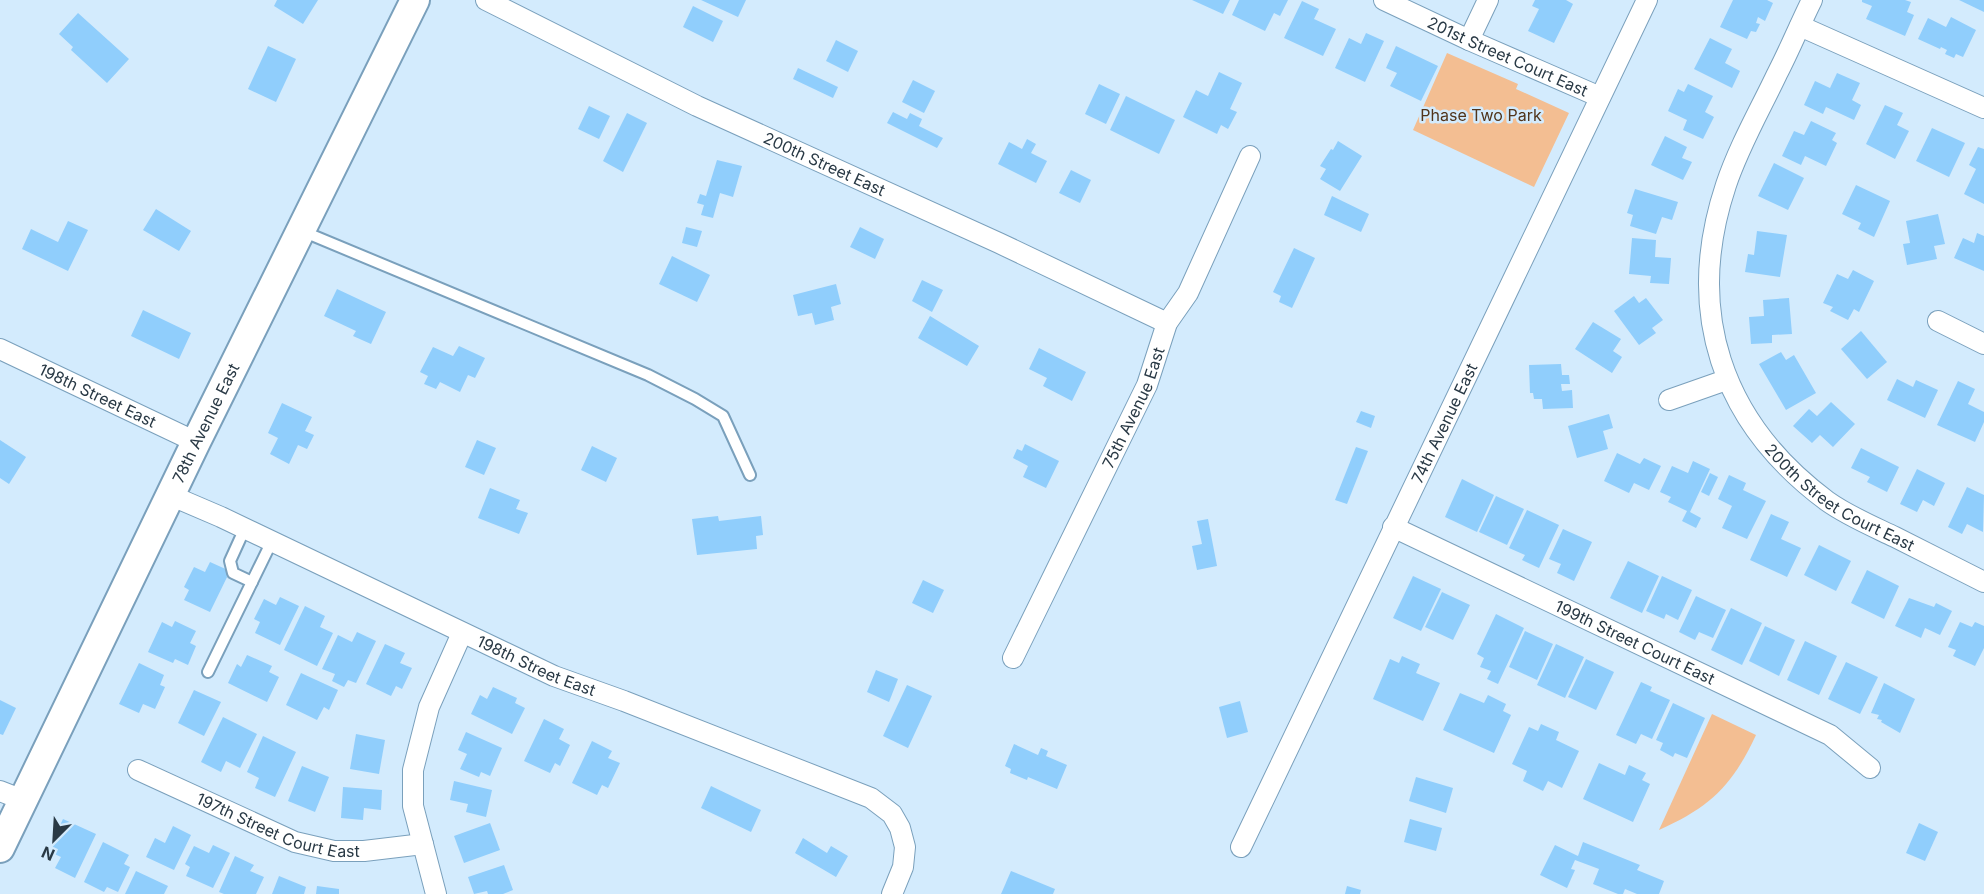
<svg xmlns="http://www.w3.org/2000/svg" width="1984" height="894" font-family="Inter,sans-serif">
	<style>
		.green { fill: #f3be92 }
		.building { fill: #90cefc }
		.lines { fill: none; stroke-linecap: round; stroke-linejoin: round }
		.lane-casing { stroke: #7aa0bc; stroke-width: 14 }
		.street-casing { stroke: #7aa0bc; stroke-width: 22 }
		.secondary-casing { stroke: #7aa0bc; stroke-width: 32 }
		.lane { stroke: #fff; stroke-width: 10 }
		.street { stroke: #fff; stroke-width: 20 }
		.secondary { stroke: #fff; stroke-width: 28 }
		.labels { text-anchor: middle; dominant-baseline: central; stroke-width: 5; stroke-linejoin: round; paint-order: stroke }
		.street-label { font-size: 16px; fill: #293945; stroke: #d3ebfd }
		.park-label { font-size: 16px; fill: #51341a; stroke: #d3ebfd }
	</style>
	<rect width="100%" height="100%" fill="#d3ebfd"/>
	<!-- green -->
	<g class="green">
		<polygon points="1447,53 1518,84 1516,89 1569,113 1534,187 1413,130"/>
		<path d="M1712,714l44,21c-24,51 -46,72 -97,95z"/>
	</g>
	<!-- building -->
	<g class="building">
		<polygon points="277,0 318,0 303,24 274,6"/>
		<polygon points="701,0 746,0 738,17"/>
		<polygon points="1192,0 1230,0 1223,14"/>
		<polygon points="1239,0 1288,0 1280,16 1274,13 1265,31 1232,15"/>
		<polygon points="1535,0 1566,0 1573,4 1554,43 1528,31 1539,9 1532,6"/>
		<polygon points="1733,0 1767,0 1773,3 1765,21 1758,17 1756,23 1760,24 1756,32 1751,31 1747,39 1720,27"/>
		<polygon points="1862,0 1905,0 1911,2 1907,12 1914,15 1905,36 1866,19 1872,6 1862,2"/>
		<polygon points="1959,0 1984,0 1984,12"/>
		<polygon points="1302,1 1319,9 1314,19 1336,29 1323,56 1284,38"/>
		<polygon points="693,6 723,21 713,42 683,27"/>
		<polygon points="78,13 129,59 107,83 71,50 73,47 59,34"/>
		<polygon points="1951,17 1976,30 1963,57 1956,54 1954,58 1945,54 1947,50 1941,47 1940,49 1918,39 1928,18 1946,27"/>
		<polygon points="1366,33 1384,41 1365,82 1335,68 1349,38 1361,44"/>
		<polygon points="1710,38 1732,49 1725,63 1740,71 1732,88 1694,69"/>
		<polygon points="836,40 858,51 848,72 826,61"/>
		<polygon points="268,46 296,59 276,102 248,89"/>
		<polygon points="1396,46 1438,66 1421,101 1390,86 1397,73 1386,68"/>
		<polygon points="798,68 838,87 833,98 793,79"/>
		<polygon points="1219,72 1242,83 1230,109 1237,112 1228,129 1221,125 1217,134 1183,117 1196,90 1208,96"/>
		<polygon points="1837,73 1860,83 1852,100 1861,105 1854,120 1826,107 1823,114 1804,105 1815,81 1830,88"/>
		<polygon points="913,80 935,91 924,113 902,102"/>
		<polygon points="1099,84 1120,94 1106,124 1085,114"/>
		<polygon points="1688,84 1713,96 1705,112 1714,117 1703,139 1683,130 1687,120 1668,111 1678,89 1684,92"/>
		<polygon points="1126,96 1175,120 1159,154 1110,130"/>
		<polygon points="1885,105 1903,113 1897,125 1909,131 1895,159 1866,144"/>
		<polygon points="589,106 610,116 599,139 578,129"/>
		<polygon points="893,112 907,119 910,113 922,119 919,126 943,138 937,148 887,123"/>
		<polygon points="627,113 647,123 623,172 603,161"/>
		<polygon points="1811,121 1836,133 1832,140 1837,143 1826,166 1805,156 1801,165 1782,156 1794,131 1804,135"/>
		<polygon points="1932,128 1965,143 1949,177 1916,161"/>
		<polygon points="1665,136 1687,147 1682,158 1692,162 1683,180 1651,165"/>
		<polygon points="1027,139 1036,144 1031,153 1047,161 1036,183 998,164 1009,142 1022,149"/>
		<polygon points="1338,141 1362,156 1340,191 1320,179 1326,169 1320,166 1331,149 1333,150"/>
		<polygon points="1978,147 1984,149 1984,204 1964,194 1976,169 1969,165"/>
		<polygon points="717,160 742,166 733,197 720,193 713,218 701,215 704,205 697,203 700,194 706,196"/>
		<polygon points="1774,163 1804,178 1788,210 1758,196"/>
		<polygon points="1071,170 1091,180 1080,203 1059,193"/>
		<polygon points="1856,185 1890,201 1874,237 1858,229 1861,223 1842,214"/>
		<polygon points="1635,189 1678,202 1672,220 1662,217 1656,234 1630,226 1633,215 1627,213"/>
		<polygon points="1332,196 1369,214 1361,232 1324,215"/>
		<polygon points="156,209 191,231 179,251 143,230"/>
		<polygon points="1938,214 1945,244 1934,246 1937,259 1907,265 1903,244 1910,243 1906,221"/>
		<polygon points="68,221 88,230 68,271 22,249 31,229 58,242"/>
		<polygon points="686,227 702,231 697,247 682,243"/>
		<polygon points="860,227 884,239 875,259 850,247"/>
		<polygon points="1757,231 1787,235 1780,277 1745,272 1748,254 1754,255"/>
		<polygon points="1977,233 1984,236 1984,271 1954,258 1963,238 1974,243"/>
		<polygon points="1632,238 1656,240 1655,257 1671,258 1669,284 1650,283 1651,276 1629,274"/>
		<polygon points="1294,248 1315,258 1292,308 1279,302 1281,296 1273,292"/>
		<polygon points="672,256 710,275 697,302 659,284"/>
		<polygon points="1853,270 1874,281 1859,312 1854,309 1848,320 1830,311 1833,307 1823,303 1837,274 1848,279"/>
		<polygon points="922,280 943,290 932,312 912,301"/>
		<polygon points="836,284 841,304 831,307 834,320 815,325 812,313 798,316 793,295"/>
		<polygon points="337,289 386,312 371,344 353,336 356,331 324,316"/>
		<polygon points="1634,296 1639,303 1646,298 1663,320 1652,328 1656,333 1639,345 1614,311"/>
		<polygon points="1789,298 1792,334 1772,335 1772,343 1751,344 1749,317 1764,316 1763,300"/>
		<polygon points="143,310 191,333 179,359 131,336"/>
		<polygon points="930,316 979,346 967,366 918,338"/>
		<polygon points="1593,322 1621,339 1613,351 1622,357 1612,373 1575,349"/>
		<polygon points="1861,331 1887,362 1867,379 1841,349"/>
		<polygon points="459,346 485,358 475,378 468,375 460,392 440,382 436,389 424,384 428,376 420,372 433,347 453,356"/>
		<polygon points="1039,348 1086,372 1072,401 1043,386 1047,378 1029,369"/>
		<polygon points="1781,352 1786,360 1794,355 1816,393 1786,410 1759,364"/>
		<polygon points="1561,364 1562,375 1569,375 1570,384 1561,384 1562,391 1572,390 1573,408 1543,409 1542,399 1534,399 1533,393 1530,393 1529,365"/>
		<polygon points="1897,379 1913,387 1916,380 1938,390 1925,418 1887,400"/>
		<polygon points="1958,381 1975,389 1968,404 1984,412 1984,422 1975,442 1937,425"/>
		<polygon points="1831,402 1855,424 1833,447 1820,435 1812,443 1793,426 1809,409 1817,416"/>
		<polygon points="282,403 312,417 305,431 314,435 307,449 298,445 289,464 270,454 278,438 268,433"/>
		<polygon points="1361,411 1375,416 1371,428 1356,422"/>
		<polygon points="1609,414 1613,428 1603,431 1608,449 1577,458 1568,426"/>
		<polygon points="0,440 26,457 9,484 0,478"/>
		<polygon points="477,440 496,448 484,475 465,467"/>
		<polygon points="1025,444 1059,461 1046,488 1023,477 1028,466 1013,458 1017,449 1022,451"/>
		<polygon points="592,446 617,458 606,482 581,470"/>
		<polygon points="1356,447 1368,451 1347,504 1335,500"/>
		<polygon points="1861,448 1899,467 1887,492 1867,482 1870,477 1851,468"/>
		<polygon points="1617,453 1640,464 1644,458 1661,466 1649,490 1634,483 1629,493 1604,481"/>
		<polygon points="1693,461 1710,469 1690,512 1701,518 1696,528 1682,521 1687,511 1668,502 1671,497 1660,492 1672,466 1688,473"/>
		<polygon points="1917,469 1945,483 1934,506 1923,500 1917,512 1900,504"/>
		<polygon points="1710,473 1718,477 1709,496 1701,492"/>
		<polygon points="1729,475 1746,483 1743,490 1766,501 1747,539 1722,528 1732,506 1718,499"/>
		<polygon points="1462,479 1494,495 1477,532 1445,517"/>
		<polygon points="1967,487 1984,495 1983,532 1967,524 1962,534 1948,527"/>
		<polygon points="490,488 520,500 516,509 528,513 519,534 478,518"/>
		<polygon points="1496,496 1524,509 1507,545 1479,532"/>
		<polygon points="1527,510 1559,525 1539,568 1522,560 1525,555 1509,548"/>
		<polygon points="1771,514 1789,522 1781,539 1801,548 1787,577 1750,560"/>
		<polygon points="718,516 719,521 761,516 763,535 756,536 757,549 697,555 692,519"/>
		<polygon points="1208,519 1217,566 1197,570 1192,546 1202,544 1197,521"/>
		<polygon points="1563,529 1592,542 1574,581 1557,573 1561,564 1549,559"/>
		<polygon points="1819,545 1851,561 1836,591 1804,575"/>
		<polygon points="1628,561 1659,576 1642,613 1610,598"/>
		<polygon points="210,562 230,571 210,612 184,600 189,590 184,587 194,567 205,572"/>
		<polygon points="1867,570 1899,586 1884,619 1851,603"/>
		<polygon points="1413,576 1441,589 1421,631 1393,618"/>
		<polygon points="1662,576 1692,590 1678,620 1666,614 1664,619 1646,611"/>
		<polygon points="923,580 944,590 933,613 912,603"/>
		<polygon points="1442,592 1470,605 1453,640 1425,627"/>
		<polygon points="1696,596 1726,610 1713,638 1699,632 1695,640 1679,632"/>
		<polygon points="280,597 299,606 280,645 255,633 260,622 254,619 264,599 276,605"/>
		<polygon points="1909,598 1934,607 1936,603 1952,611 1940,635 1925,628 1921,638 1895,626"/>
		<polygon points="305,606 325,616 320,627 333,633 317,666 284,650"/>
		<polygon points="1731,608 1762,623 1742,665 1711,650"/>
		<polygon points="1496,614 1524,628 1498,684 1487,679 1491,671 1480,667 1484,658 1477,654"/>
		<polygon points="175,621 196,631 190,643 196,646 188,665 175,659 173,663 148,652 162,622 172,627"/>
		<polygon points="1960,622 1972,627 1975,622 1984,626 1984,648 1975,666 1953,656 1956,650 1948,647"/>
		<polygon points="1765,626 1795,640 1779,676 1749,661"/>
		<polygon points="1525,631 1553,644 1537,680 1509,667"/>
		<polygon points="357,632 376,641 356,683 348,680 344,687 332,681 335,674 322,669 338,635 352,642"/>
		<polygon points="1805,641 1837,656 1819,695 1787,680"/>
		<polygon points="385,644 405,653 400,663 412,668 402,689 396,686 391,696 366,684"/>
		<polygon points="1556,644 1584,657 1565,698 1537,685"/>
		<polygon points="247,655 272,666 269,672 279,677 267,702 228,683 237,664 241,667"/>
		<polygon points="1402,656 1420,664 1416,673 1440,683 1423,721 1373,699 1390,659 1399,663"/>
		<polygon points="1586,659 1614,672 1596,710 1568,697"/>
		<polygon points="1846,662 1878,677 1860,714 1828,699"/>
		<polygon points="139,663 164,675 160,685 165,687 155,709 143,704 139,713 119,704"/>
		<polygon points="876,670 898,679 889,702 867,692"/>
		<polygon points="301,673 338,690 329,710 324,707 317,720 286,705"/>
		<polygon points="1641,682 1652,687 1650,691 1670,700 1652,739 1641,734 1636,744 1616,735"/>
		<polygon points="1884,683 1915,699 1900,733 1881,722 1882,720 1877,719 1879,715 1871,713"/>
		<polygon points="907,685 932,696 908,748 883,736"/>
		<polygon points="493,687 517,698 515,703 525,708 512,734 471,714 480,695 487,699"/>
		<polygon points="194,690 221,702 204,736 178,723"/>
		<polygon points="1460,693 1484,703 1488,695 1506,704 1503,711 1511,715 1494,753 1443,730"/>
		<polygon points="0,700 16,708 3,735 0,734"/>
		<polygon points="1240,701 1248,732 1227,738 1219,707"/>
		<polygon points="1673,703 1705,718 1687,758 1675,753 1673,757 1660,750 1663,743 1656,740"/>
		<polygon points="223,717 257,734 240,768 226,761 221,772 201,762"/>
		<polygon points="544,719 564,729 559,739 570,745 560,766 555,763 550,773 524,761"/>
		<polygon points="1541,724 1559,732 1556,740 1579,751 1562,788 1548,781 1543,791 1523,781 1527,771 1512,764 1529,727 1538,731"/>
		<polygon points="466,732 502,748 490,776 481,772 479,777 460,769 467,754 458,750"/>
		<polygon points="356,734 385,740 379,774 350,769"/>
		<polygon points="263,736 296,752 275,797 255,788 259,778 247,772"/>
		<polygon points="592,741 612,751 608,758 620,763 608,788 602,785 597,795 572,783"/>
		<polygon points="1014,744 1038,755 1041,748 1048,751 1046,756 1067,765 1057,789 1028,777 1027,780 1010,773 1011,769 1005,766"/>
		<polygon points="1599,763 1625,775 1629,765 1646,773 1642,780 1650,784 1633,822 1583,799"/>
		<polygon points="302,766 329,777 315,812 288,801"/>
		<polygon points="1416,777 1453,788 1446,813 1409,801"/>
		<polygon points="454,781 492,790 486,817 466,812 468,804 450,800"/>
		<polygon points="711,786 761,810 751,832 701,808"/>
		<polygon points="343,787 382,790 381,810 364,808 363,820 341,818"/>
		<polygon points="63,819 96,834 75,878 55,868 61,857 48,851"/>
		<polygon points="1410,819 1442,828 1436,851 1404,842"/>
		<polygon points="490,823 500,850 464,863 454,836"/>
		<polygon points="1919,823 1938,832 1925,861 1906,853"/>
		<polygon points="173,826 191,835 174,870 146,857 155,838 165,843"/>
		<polygon points="803,838 827,853 831,846 848,856 836,877 795,853"/>
		<polygon points="103,842 129,855 124,864 130,867 118,892 107,887 104,892 84,882"/>
		<polygon points="1583,842 1640,865 1637,870 1664,881 1659,894 1637,894 1625,889 1623,894 1618,894 1593,884 1599,869 1575,860 1571,869 1575,870 1567,888 1540,875 1555,845 1578,856"/>
		<polygon points="213,845 230,853 213,888 186,876 190,867 185,864 194,846 209,853"/>
		<polygon points="235,856 254,865 250,871 264,877 256,894 224,894 219,892"/>
		<polygon points="504,865 513,890 503,894 488,894 487,891 474,894 468,877"/>
		<polygon points="136,871 168,886 164,894 125,894"/>
		<polygon points="1011,871 1055,889 1053,894 1001,894"/>
		<polygon points="279,876 306,887 304,894 272,894"/>
		<polygon points="317,886 339,889 339,894 316,894"/>
		<polygon points="1347,886 1361,890 1360,894 1345,894"/>
	</g>
	<g class="lines">
		<defs>
			<g id="lane">
				<polyline points="302,231 648,375 695,399 723,416 750,475"/>
				<polyline points="245,528 230,561 233,573 252,582"/>
				<polyline points="208,672 272,541"/>
			</g>
			<g id="street">
				<path id="s1" d="M486,0l211,106 302,137 168,80"/>
				<path id="s2" d="M1384,0l85,40 131,57"/>
				<path id="s3" d="M1812,0c-12,24 -22,49 -35,74 -17,36 -38,72 -51,111 -42,126 -5,237 101,316 21,15 45,25 68,36 30,15 59,30 89,45"/>
				<polyline points="1800,26 1984,108"/>
				<polyline points="1469,40 1488,0"/>
				<polyline points="1938,321 1984,344"/>
				<path id="s4" d="M0,349l196,93"/>
				<polyline points="1669,400 1726,380"/>
				<path id="s5" d="M172,496l49,21 333,159 70,25 247,97 21,16 8,14 5,19 -2,20 -11,27"/>
				<path id="s6" d="M1393,527l437,208 40,33"/>
				<path id="s7" d="M1013,658l134,-273 20,-62 21,-30 62,-137"/>
				<path id="s8" d="M138,770l157,72 39,9h30l59,-7"/>
				<polyline points="0,791 23,800"/>
				<path id="s9" d="M1241,847l406,-847"/>
				<polyline points="436,894 413,806 413,770 429,707 462,633"/>
			</g>
			<g id="secondary">
				<path id="s10" d="M0,848l196,-406 219,-442"/>
			</g>
		</defs>
		<!-- lane casing -->
		<use href="#lane" class="lane-casing"/>
		<!-- street casing -->
		<use href="#street" class="street-casing"/>
		<!-- secondary casing -->
		<use href="#secondary" class="secondary-casing"/>
		<!-- lane -->
		<use href="#lane" class="lane"/>
		<!-- street -->
		<use href="#street" class="street"/>
		<!-- secondary -->
		<use href="#secondary" class="secondary"/>
	</g>
	<g class="labels">
		<!-- street labels -->
		<g class="street-label">
			<text stroke="none"><textPath href="#s2" startOffset="136">201st Street Court East</textPath></text>
			<text stroke="none"><textPath href="#s1" startOffset="376">200th Street East</textPath></text>
			<text stroke="none"><textPath href="#s4" startOffset="108">198th Street East</textPath></text>
			<text stroke="none"><textPath href="#s7" startOffset="278">75th Avenue East</textPath></text>
			<text stroke="none"><textPath href="#s9" startOffset="470">74th Avenue East</textPath></text>
			<text stroke="none"><textPath href="#s10" startOffset="472">78th Avenue East</textPath></text>
			<text stroke="none"><textPath href="#s3" startOffset="570">200th Street Court East</textPath></text>
			<text stroke="none"><textPath href="#s6" startOffset="268">199th Street Court East</textPath></text>
			<text stroke="none"><textPath href="#s5" startOffset="402">198th Street East</textPath></text>
			<text stroke="none"><textPath href="#s8" startOffset="152">197th Street Court East</textPath></text>
		</g>
		<!-- park labels -->
		<g class="park-label">
			<text x="1481" y="115">Phase Two Park</text>
		</g>
	</g>
	<!-- north arrow -->
	<g transform="translate(54 840) rotate(204)" stroke="#d3ebfd" stroke-width="4.5" paint-order="stroke">
	<path d="M0-4.5L10 22L0 15L-10 22Z" fill="#293945"/>
	<text y="-9" font-size="16" font-weight="bold" text-anchor="middle" fill="#293945">N</text>
	</g>
</svg>
